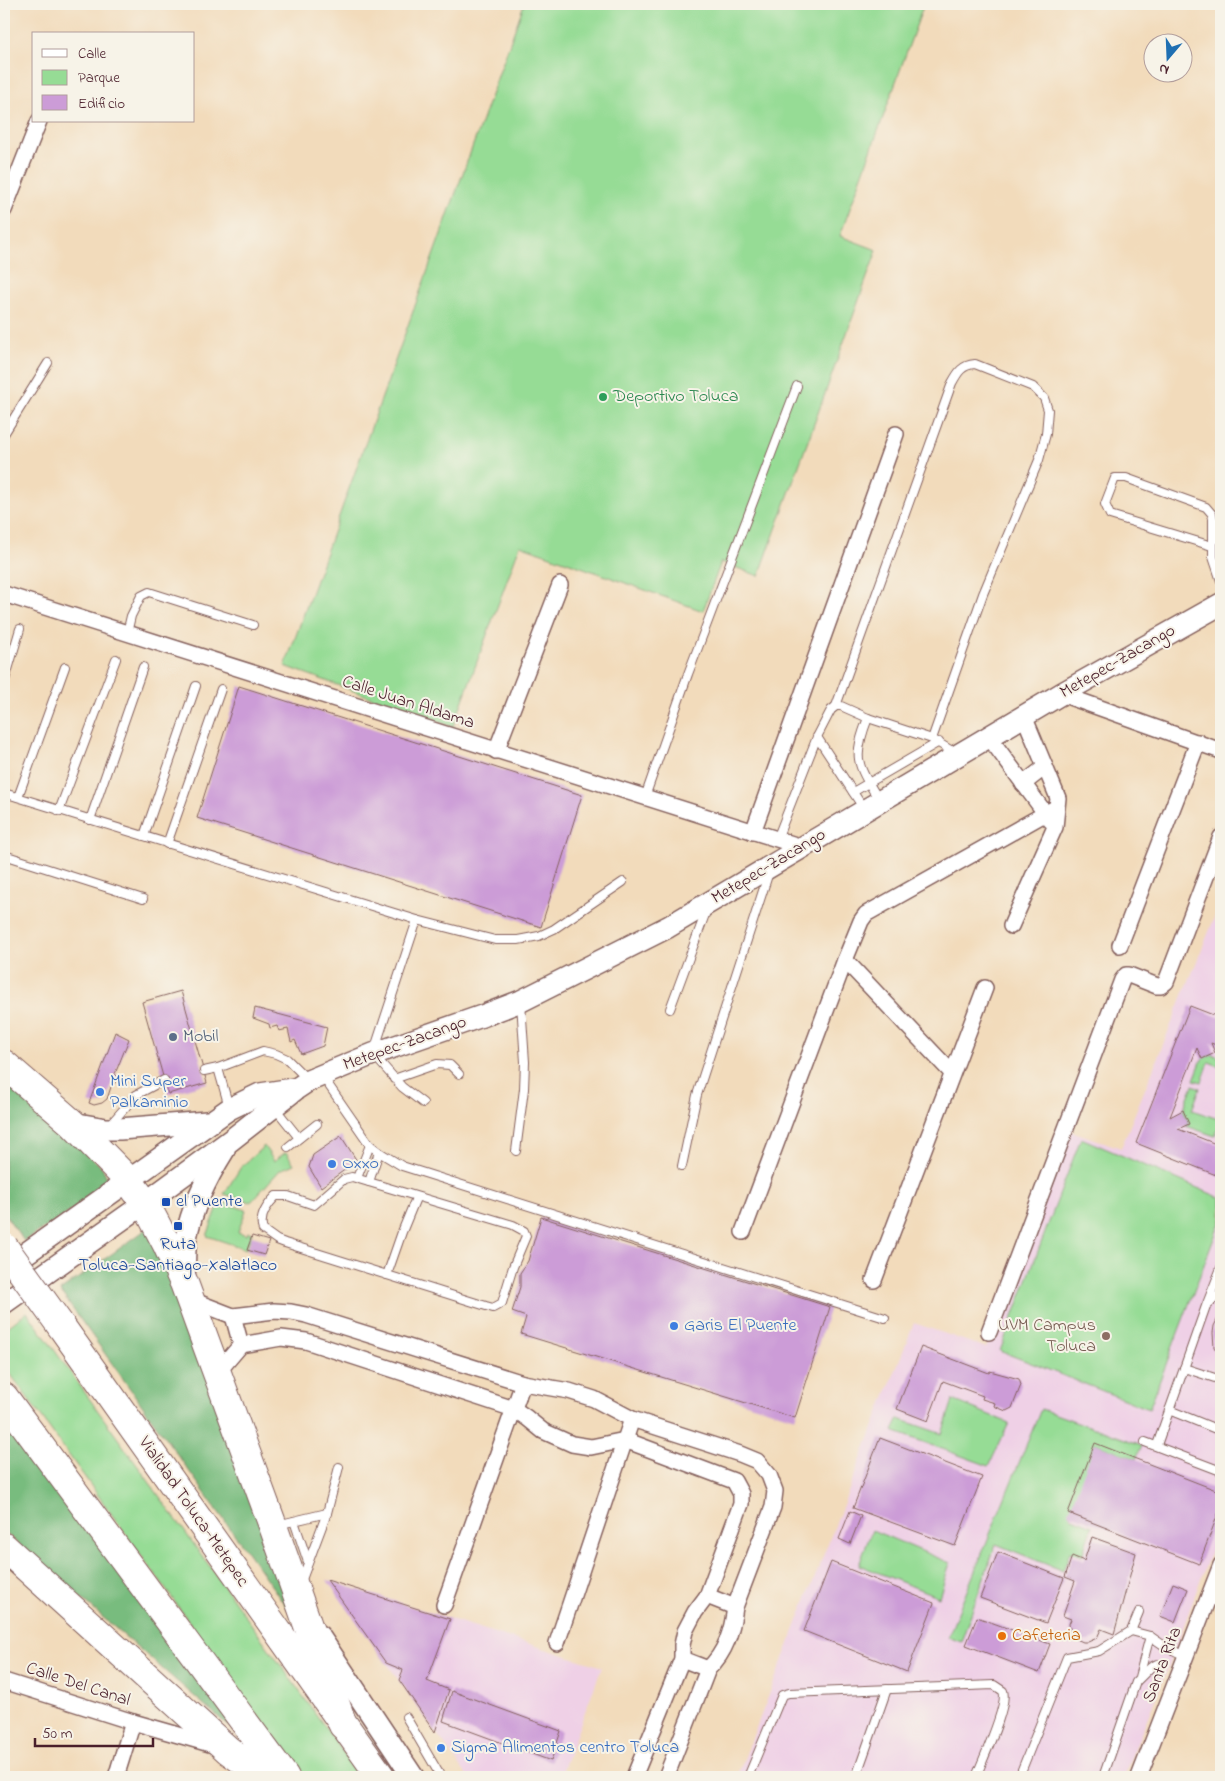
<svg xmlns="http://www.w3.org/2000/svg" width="1225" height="1781" font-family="'Indie Flower',sans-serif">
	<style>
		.built { fill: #efd0e6 }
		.green { fill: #96dc95; stroke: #707e60 }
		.forest { fill: #78bc7e; stroke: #616e54 }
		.building { fill: #cc9cd7 }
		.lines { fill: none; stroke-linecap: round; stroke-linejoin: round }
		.lane-casing { stroke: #85615d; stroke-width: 10 }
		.street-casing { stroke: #85615d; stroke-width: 18 }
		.secondary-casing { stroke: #85615d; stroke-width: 24 }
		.highway-casing { stroke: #85615d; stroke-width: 30 }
		.lane { stroke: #fff; stroke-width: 8 }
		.street { stroke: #fff; stroke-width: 15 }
		.secondary { stroke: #fff; stroke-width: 21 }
		.highway { stroke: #fff; stroke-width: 28 }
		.highway-bridge-casing { stroke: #85615d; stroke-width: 30; stroke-linecap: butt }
		.highway-bridge { stroke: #fff; stroke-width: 28 }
		.leisure-dot { fill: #2e9e5b; stroke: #f7f3e8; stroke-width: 2 }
		.service-dot { fill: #5c6f8a; stroke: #f7f3e8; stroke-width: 2 }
		.shop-dot { fill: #3f7fe0; stroke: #f7f3e8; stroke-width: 2 }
		.transit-dot { fill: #1a4fb4; stroke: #f7f3e8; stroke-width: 2 }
		.education-dot { fill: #8d6e63; stroke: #f7f3e8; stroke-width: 2 }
		.food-dot { fill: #e8710a; stroke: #f7f3e8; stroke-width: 2 }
		.labels { text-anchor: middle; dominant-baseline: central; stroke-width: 4; stroke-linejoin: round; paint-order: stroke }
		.leisure-label { font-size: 18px; fill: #27864d; stroke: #f7f3e8; text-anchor: start }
		.street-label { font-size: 18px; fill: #4a1f2b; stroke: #f7f3e8 }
		.service-label { font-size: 18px; fill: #4e5e75; stroke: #f7f3e8; text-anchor: start }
		.shop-label { font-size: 18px; fill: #366cbe; stroke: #f7f3e8; text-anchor: start }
		.transit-label { font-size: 18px; fill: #164399; stroke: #f7f3e8; text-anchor: start }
		.education-label { font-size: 18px; fill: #785e54; stroke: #f7f3e8; text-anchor: end }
		.food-label { font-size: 18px; fill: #c56008; stroke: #f7f3e8; text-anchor: start }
	</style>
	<rect width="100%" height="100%" fill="#f7f3e8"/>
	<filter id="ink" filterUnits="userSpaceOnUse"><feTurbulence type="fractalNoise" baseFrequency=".02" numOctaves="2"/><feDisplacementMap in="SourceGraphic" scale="10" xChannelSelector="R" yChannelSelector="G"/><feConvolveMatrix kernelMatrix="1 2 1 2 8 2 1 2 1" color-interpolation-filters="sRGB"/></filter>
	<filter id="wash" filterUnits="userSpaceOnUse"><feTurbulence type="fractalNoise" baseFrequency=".0096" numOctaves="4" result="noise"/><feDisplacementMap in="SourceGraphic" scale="20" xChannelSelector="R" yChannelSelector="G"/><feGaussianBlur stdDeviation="1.12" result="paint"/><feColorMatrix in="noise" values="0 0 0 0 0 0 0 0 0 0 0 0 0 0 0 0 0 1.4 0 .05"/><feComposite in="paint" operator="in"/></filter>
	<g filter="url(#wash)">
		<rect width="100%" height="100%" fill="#f2dbbb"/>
		<!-- built -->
		<g class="built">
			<polygon points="1221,902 1221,1523 1171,1661 1123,1777 737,1777 914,1323 986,1348 1071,1131 1121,1148"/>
			<polygon points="327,1580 602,1667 560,1777 468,1777"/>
		</g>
		<!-- green -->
		<g class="green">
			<polygon points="524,4 924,4 840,236 877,250 759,576 721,562 703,611 520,545 453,727 285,666"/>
			<polygon points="1212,1054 1221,1058 1221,1067 1209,1062 1202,1082 1194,1080 1202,1059"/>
			<polygon points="1193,1085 1200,1088 1192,1110 1221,1120 1215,1136 1186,1126 1189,1124 1183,1110"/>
			<polygon points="1081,1138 1221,1198 1221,1220 1149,1409 1000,1351"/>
			<polygon points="264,1146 274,1161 286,1152 294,1164 280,1170 251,1202 224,1194 241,1167"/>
			<polygon points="220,1201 246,1210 238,1232 247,1235 248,1232 252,1233 246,1249 207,1236"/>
			<polygon points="27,1312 361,1777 301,1777 4,1365 4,1330"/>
			<polygon points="953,1400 1009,1423 989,1466 893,1431 899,1419 942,1434"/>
			<polygon points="1041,1409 1142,1445 1136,1459 1095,1443 1070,1517 1092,1526 1082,1556 1070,1552 1063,1571 996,1544 961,1642 948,1637"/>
			<polygon points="872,1530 950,1563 939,1597 859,1565"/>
		</g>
		<!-- forest -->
		<g class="forest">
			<polygon points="4,1081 102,1167 111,1186 24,1241 4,1213"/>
			<polygon points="148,1228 158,1243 301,1627 60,1291"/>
			<polygon points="4,1411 238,1734 4,1532"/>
		</g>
		<g id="blocks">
			<!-- building -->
			<g class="building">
				<polygon points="239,686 582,795 541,927 197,818"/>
				<polygon points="181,991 207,1083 168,1094 142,1002"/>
				<polygon points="1190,1006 1221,1018 1221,1047 1211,1043 1215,1053 1202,1059 1197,1048 1170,1117 1183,1110 1189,1124 1178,1129 1221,1146 1221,1177 1136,1143"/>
				<polygon points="255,1008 327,1027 323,1046 301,1054 295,1040 291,1042 288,1029 279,1031 277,1026 270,1028 269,1024 253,1018"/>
				<polygon points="115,1032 129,1039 115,1074 118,1077 117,1080 115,1083 112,1084 107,1099 102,1103 94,1105 89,1103"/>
				<polygon points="341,1136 357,1161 321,1187 309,1167 313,1155"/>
				<polygon points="541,1217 830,1307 795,1418 521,1334 526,1317 512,1312 520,1287 520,1273 528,1261"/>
				<polygon points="252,1236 269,1241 264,1255 247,1250"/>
				<polygon points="1221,1312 1221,1358 1214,1347 1213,1333 1214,1326"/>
				<polygon points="921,1347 989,1373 990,1371 1019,1379 1021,1385 1012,1408 1006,1411 994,1406 995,1403 982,1399 983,1396 943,1381 928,1421 897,1409"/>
				<polygon points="880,1438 982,1477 955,1546 853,1508"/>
				<polygon points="1095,1443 1221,1492 1221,1506 1199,1564 1068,1513"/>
				<polygon points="850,1511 861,1516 850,1544 839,1539"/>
				<polygon points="1092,1537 1136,1553 1114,1634 1101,1629 1097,1638 1088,1642 1083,1642 1074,1638 1071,1633 1069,1624 1071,1619 1063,1616 1075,1581 1065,1577 1072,1556 1084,1561"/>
				<polygon points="998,1552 1064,1578 1046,1623 980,1598"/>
				<polygon points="831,1562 934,1603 907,1672 804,1631"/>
				<polygon points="327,1580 450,1619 427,1681 449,1690 435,1732 399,1680 403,1670 386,1663"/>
				<polygon points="1173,1583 1188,1589 1175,1622 1160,1616"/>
				<polygon points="977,1617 1050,1644 1039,1673 966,1645"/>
				<polygon points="452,1691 561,1731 551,1761 443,1721"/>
			</g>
		</g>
	</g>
	<g filter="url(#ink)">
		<use href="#blocks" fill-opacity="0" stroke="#85615d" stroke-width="1"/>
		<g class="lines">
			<defs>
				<g id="lane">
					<polyline points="4,434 48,363"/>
					<polyline points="1212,546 1110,515 1105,504 1115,478 1126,478 1206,507 1212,514 1213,519 1213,557 1221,581"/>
					<polyline points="127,633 131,616 141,596 149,592 253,625"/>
					<polyline points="4,683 20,629"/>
					<path d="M836,706l116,-323c6,-11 10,-18 23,-19l58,23 11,11 4,12 -2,24 -7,26 -56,134 -51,145"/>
					<path d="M868,718c-16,41 -11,46 11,82"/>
					<polyline points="817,737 864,809"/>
					<polyline points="853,792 939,742"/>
					<polyline points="4,793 417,920 495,940 518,940 539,936 554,929 623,882"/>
					<polyline points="18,797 65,667"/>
					<polyline points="645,797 688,674 797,386"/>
					<polyline points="59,811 116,659"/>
					<polyline points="90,820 143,667"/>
					<polyline points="144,836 196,686"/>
					<polyline points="777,839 817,737 831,710 836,706 841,706 868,718 932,739 957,754"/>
					<polyline points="167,844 221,689"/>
					<polyline points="4,855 143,899"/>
					<polyline points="417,920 373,1054 402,1087 423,1103"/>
					<polyline points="670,1009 707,909"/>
					<polyline points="218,1068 229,1107"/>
					<polyline points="204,1071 218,1068 263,1051 276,1054 287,1059 307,1079"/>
					<polyline points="323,1077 370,1145 379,1152 402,1166 885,1318"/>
					<polyline points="394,1079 437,1064 450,1065 459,1074"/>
					<polyline points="275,1108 299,1138"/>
					<polyline points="109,1126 136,1095 164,1080"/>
					<polyline points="288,1147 317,1124"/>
					<polyline points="516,1151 524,1089 525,1062 521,1003"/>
					<polyline points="682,1166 697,1095 769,872"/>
					<path d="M352,1177l161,48 11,6 2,5 -13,31 -11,36 -9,5 -7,-2 -201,-63 -8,-3 -14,-10c-5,-13 5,-26 13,-34h12l26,9 30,-26z"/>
					<polyline points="357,1178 370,1145"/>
					<polyline points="369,1182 379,1152"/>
					<polyline points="387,1275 402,1232 416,1198"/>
					<polyline points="1208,1304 1221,1293"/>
					<polyline points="1184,1368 1221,1380"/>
					<polyline points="1169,1410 1221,1431"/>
					<polyline points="1145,1442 1221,1471"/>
					<polyline points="1157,1445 1206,1306 1221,1268"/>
					<polyline points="294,1521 308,1562"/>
					<polyline points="277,1525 327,1513"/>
					<polyline points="301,1582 327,1513 339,1467"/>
					<polyline points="1131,1631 1150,1636 1166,1647 1186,1656"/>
					<polyline points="1139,1677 1150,1636"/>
					<polyline points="406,1717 441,1777"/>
					<path d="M748,1777l34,-82 7,-2 205,-8 9,6c6,13 -21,70 -27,86"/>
					<polyline points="856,1777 887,1689"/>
					<polyline points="1019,1777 1067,1657 1099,1651 1131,1631 1139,1612"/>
					<polyline points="1103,1777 1136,1682 1151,1667 1157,1664"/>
				</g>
				<g id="street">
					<polyline points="4,210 39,121"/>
					<polyline points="4,594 802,847"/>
					<polyline points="1061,694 1221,751"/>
					<polyline points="989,737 1051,821"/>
					<polyline points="496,751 560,585"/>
					<polyline points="1023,784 1045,767"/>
					<polyline points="753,832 896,434"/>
					<polyline points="1011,926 1055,827 1058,798 1024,716"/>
					<polyline points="1120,945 1198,742"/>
					<polyline points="845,960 952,1073"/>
					<polyline points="743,1232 845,960 861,921 866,914 1057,807"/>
					<polyline points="874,1280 985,988"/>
					<path d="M189,1299l44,17 41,-5 17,1 15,3 217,68 46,8 25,8 38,20 108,35 17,7 12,14 6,16 -2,16 -38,100c-3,24 -9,45 -27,62l-42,108"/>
					<polyline points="233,1316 241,1345"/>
					<polyline points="989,1332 1122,980 1126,975 1129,975 1157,986 1161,986 1166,982 1221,837"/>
					<polyline points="217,1373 241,1345 281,1338 306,1341 514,1409 527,1418 543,1431 572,1444 591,1447 625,1440 734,1481 741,1494 741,1504 707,1596 695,1612 685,1631 682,1645 682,1659 634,1777"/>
					<polyline points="707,1596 735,1607"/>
					<polyline points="444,1605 523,1383"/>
					<polyline points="557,1643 632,1419"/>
					<polyline points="682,1659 708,1669"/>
					<polyline points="4,1681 133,1722 217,1746"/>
					<polyline points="116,1777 133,1722"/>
					<polyline points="1139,1777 1221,1565"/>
				</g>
				<g id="secondary">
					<polyline points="72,1123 106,1129 120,1129 207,1122"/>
					<polyline points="4,1269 229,1109 260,1094 293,1089"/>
					<path d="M184,1281c1,-14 0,-29 2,-43 6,-32 21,-61 38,-88"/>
					<polyline points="4,1303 145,1203 231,1140 296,1089 308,1081 373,1054 482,1016 521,1001 668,927 1061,694 1221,604"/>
					<polyline points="319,1636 413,1777"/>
				</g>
				<g id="highway">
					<polyline points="4,1064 72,1123 128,1180 145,1203 167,1245 184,1283 273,1526 343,1725"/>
					<polyline points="61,1326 381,1777"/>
					<polyline points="4,1397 285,1777"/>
					<polyline points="4,1547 228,1750 247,1764 284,1777"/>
				</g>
			</defs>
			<!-- lane casing -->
			<use href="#lane" class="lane-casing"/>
			<!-- street casing -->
			<use href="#street" class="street-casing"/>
			<!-- secondary casing -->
			<use href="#secondary" class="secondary-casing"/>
			<!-- highway casing -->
			<use href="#highway" class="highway-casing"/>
			<!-- lane -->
			<use href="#lane" class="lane"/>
			<!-- street -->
			<use href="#street" class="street"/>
			<!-- secondary -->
			<use href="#secondary" class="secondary"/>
			<!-- highway -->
			<use href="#highway" class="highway"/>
			<defs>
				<polyline id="highway-bridge" points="4,1247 61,1326"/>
			</defs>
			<!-- highway-bridge casing -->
			<use href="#highway-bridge" class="highway-bridge-casing"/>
			<!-- highway-bridge -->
			<use href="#highway-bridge" class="highway-bridge"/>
		</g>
	</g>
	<!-- markers -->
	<circle class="leisure-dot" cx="603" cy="397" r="5"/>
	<circle class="service-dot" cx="173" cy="1037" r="5"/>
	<g class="shop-dot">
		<circle cx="100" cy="1092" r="5"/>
		<circle cx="332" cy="1164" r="5"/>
		<circle cx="674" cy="1326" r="5"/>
		<circle cx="441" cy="1748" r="5"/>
	</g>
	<g class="transit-dot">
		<rect x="161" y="1197" width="10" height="10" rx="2.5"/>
		<rect x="173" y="1221" width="10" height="10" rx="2.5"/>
	</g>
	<circle class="education-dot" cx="1106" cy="1336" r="5"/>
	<circle class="food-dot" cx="1002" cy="1636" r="5"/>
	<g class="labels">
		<!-- leisure labels -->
		<g class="leisure-label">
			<text x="613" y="397">Deportivo Toluca</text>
		</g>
		<!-- street labels -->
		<g class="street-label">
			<text transform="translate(1118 662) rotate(-30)">Metepec-Zacango</text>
			<text transform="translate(408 703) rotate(18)">Calle Juan Aldama</text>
			<text transform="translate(769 867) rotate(-31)">Metepec-Zacango</text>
			<text transform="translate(405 1044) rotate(-20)">Metepec-Zacango</text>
			<text transform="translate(193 1512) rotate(55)">Vialidad Toluca-Metepec</text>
			<text transform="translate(1163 1665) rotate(-69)">Santa Rita</text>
			<text transform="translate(78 1685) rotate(18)">Calle Del Canal</text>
		</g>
		<!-- service labels -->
		<g class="service-label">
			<text x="183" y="1037">Mobil</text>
		</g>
		<!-- shop labels -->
		<g class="shop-label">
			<text x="110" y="1082">Mini Super<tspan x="110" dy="21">Palkaminio</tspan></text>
			<text x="342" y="1164">Oxxo</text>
			<text x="684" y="1326">Garis El Puente</text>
			<text x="451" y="1748">Sigma Alimentos centro Toluca</text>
		</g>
		<!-- transit labels -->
		<g class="transit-label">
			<text x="176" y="1202">el Puente</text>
			<text x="178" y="1245" text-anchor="middle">Ruta<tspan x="178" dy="21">Toluca-Santiago-Xalatlaco</tspan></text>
		</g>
		<!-- education labels -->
		<g class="education-label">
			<text x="1096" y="1326">UVM Campus<tspan x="1096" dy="21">Toluca</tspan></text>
		</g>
		<!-- food labels -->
		<g class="food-label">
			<text x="1012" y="1636">Cafeteria</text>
		</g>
	</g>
	<!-- margin -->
	<rect width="1225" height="1781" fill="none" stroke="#f7f3e8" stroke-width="20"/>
	<!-- legend -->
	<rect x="32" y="32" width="162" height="90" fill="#f7f3e8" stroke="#b29e9c"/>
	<rect x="42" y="49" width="25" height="8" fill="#ffffff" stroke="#b29e9c"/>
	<text x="78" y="58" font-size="15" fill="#4a1f2b">Calle</text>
	<rect x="42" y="70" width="25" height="15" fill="#96dc95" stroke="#b29e9c"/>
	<text x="78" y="82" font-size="15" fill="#4a1f2b">Parque</text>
	<rect x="42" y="95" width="25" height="15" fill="#cc9cd7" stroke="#b29e9c"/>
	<text x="78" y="108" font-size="15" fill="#4a1f2b">Edificio</text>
	<!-- north arrow -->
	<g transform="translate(1168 58) rotate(199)"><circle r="24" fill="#f7f3e8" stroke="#b29e9c"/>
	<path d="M0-4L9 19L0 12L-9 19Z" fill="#1f6fb2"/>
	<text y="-8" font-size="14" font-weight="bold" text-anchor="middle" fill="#4a1f2b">N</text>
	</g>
	<!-- scale -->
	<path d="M35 1738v8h118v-8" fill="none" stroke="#4a1f2b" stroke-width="2.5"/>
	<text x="42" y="1738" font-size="15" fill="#4a1f2b" stroke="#f7f3e8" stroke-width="4" paint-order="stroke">50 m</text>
</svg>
